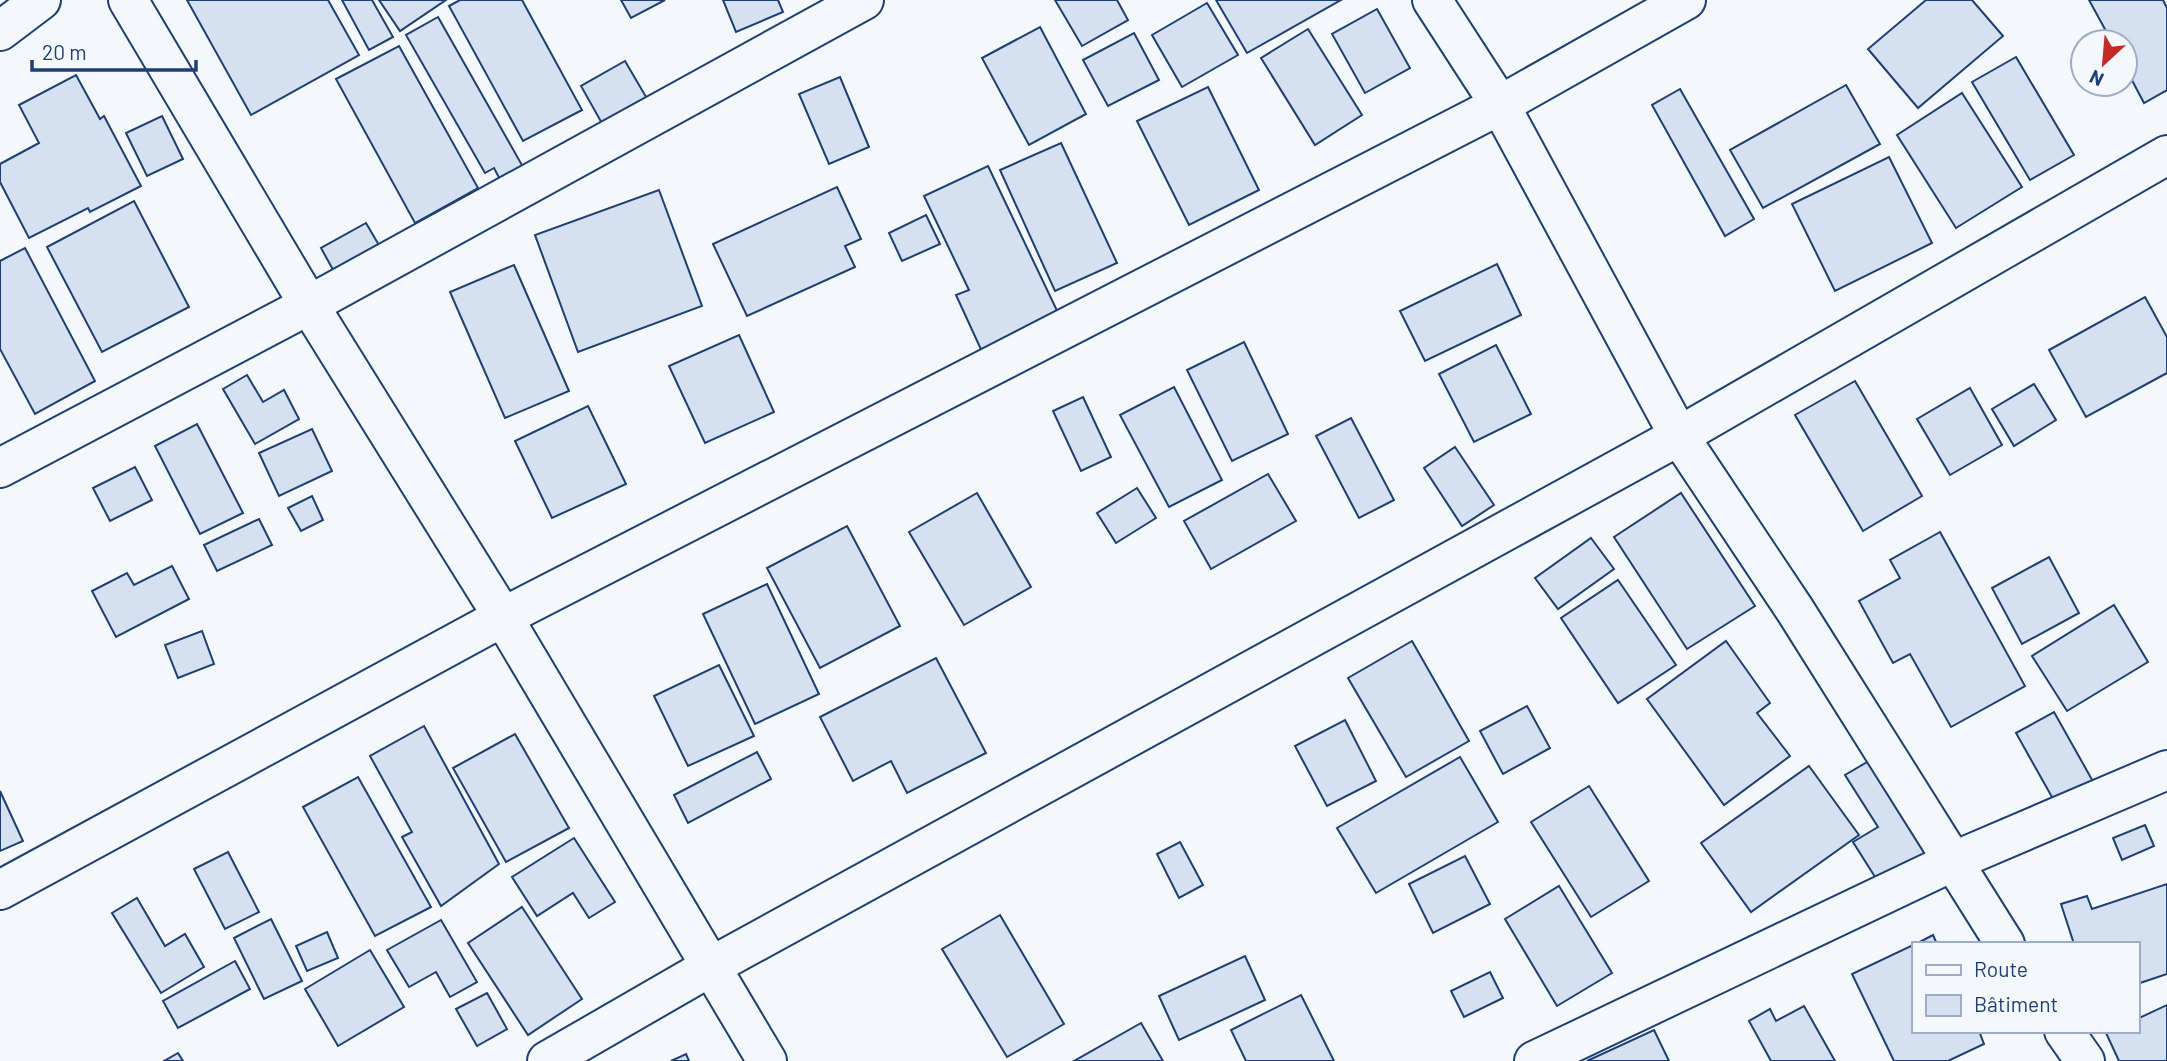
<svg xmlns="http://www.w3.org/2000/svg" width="2167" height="1061" font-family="Barlow,sans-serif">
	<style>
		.building { fill: #d5e0f0; stroke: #1d3f73; stroke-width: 2 }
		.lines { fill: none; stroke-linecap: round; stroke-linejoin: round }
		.street-casing { stroke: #1d3f73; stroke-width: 42 }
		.street { stroke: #f4f7fb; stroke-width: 38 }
	</style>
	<rect width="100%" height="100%" fill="#f4f7fb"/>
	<!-- building -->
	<g class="building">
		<polygon points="187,0 328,0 359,55 251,115"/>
		<polygon points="342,0 372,0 393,37 369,50"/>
		<polygon points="379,0 446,0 400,31"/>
		<polygon points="460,0 522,0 582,110 523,141 449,6"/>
		<polygon points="621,0 665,0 631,18"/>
		<polygon points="723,0 778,0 783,12 736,32"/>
		<polygon points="1055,0 1117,0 1128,20 1082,46"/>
		<polygon points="1216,0 1341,0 1247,53"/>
		<polygon points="1926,0 1972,0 2003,36 1918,108 1868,49"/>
		<polygon points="2089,0 2163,0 2167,8 2167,90 2144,103 2125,67 2125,42 2112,42"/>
		<polygon points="1207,3 1238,55 1182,87 1152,35"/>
		<polygon points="1377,9 1410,68 1365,93 1332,34"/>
		<polygon points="438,17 527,174 504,187 494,168 485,173 406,35"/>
		<polygon points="1040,27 1086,114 1029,145 982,58"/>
		<polygon points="1308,29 1362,115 1315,145 1261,58"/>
		<polygon points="1134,33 1159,80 1108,106 1083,60"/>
		<polygon points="399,46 478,188 415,223 336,79"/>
		<polygon points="2016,57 2074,155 2030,180 1972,82"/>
		<polygon points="625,61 649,102 604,127 581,86"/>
		<polygon points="76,75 100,119 104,116 141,186 90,212 88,208 29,238 0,182 0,164 39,143 19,105"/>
		<polygon points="840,77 869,147 829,164 799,94"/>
		<polygon points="1846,85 1880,144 1763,208 1730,150"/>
		<polygon points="1208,87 1259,190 1189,225 1137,121"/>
		<polygon points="1680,89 1754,219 1725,236 1652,105"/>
		<polygon points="1962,93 2022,187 1956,228 1897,135"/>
		<polygon points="162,116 183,159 147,176 126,133"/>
		<polygon points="1061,143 1117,263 1055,291 1000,170"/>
		<polygon points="1889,157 1932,243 1835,291 1792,204"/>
		<polygon points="988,166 1061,319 984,356 956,295 969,290 924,196"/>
		<polygon points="837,187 861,239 845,246 855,267 747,316 713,244"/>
		<polygon points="659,190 702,306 578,352 535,235"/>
		<polygon points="134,201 189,307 102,352 47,247"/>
		<polygon points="926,215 940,244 902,261 889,233"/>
		<polygon points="366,223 383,252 337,277 321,248"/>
		<polygon points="25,248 95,381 35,414 0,349 0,261"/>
		<polygon points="1497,264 1521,315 1425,361 1400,311"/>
		<polygon points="514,265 569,391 505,418 450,292"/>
		<polygon points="2145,297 2167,337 2167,373 2086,417 2049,350"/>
		<polygon points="739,335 774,412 705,443 669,366"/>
		<polygon points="1244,342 1288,434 1232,461 1187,370"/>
		<polygon points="1496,345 1531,414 1474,442 1439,374"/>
		<polygon points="247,375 263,402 284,390 299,419 255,444 223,389"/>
		<polygon points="1855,381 1922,496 1863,531 1795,415"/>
		<polygon points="2034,384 2056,420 2014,446 1992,409"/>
		<polygon points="1174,387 1222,480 1169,507 1120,415"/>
		<polygon points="1970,388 2002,445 1950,475 1917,419"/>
		<polygon points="1083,397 1111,457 1081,471 1053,411"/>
		<polygon points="588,406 626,484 552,518 515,441"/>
		<polygon points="1351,418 1394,500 1359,518 1316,436"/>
		<polygon points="197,424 243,513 200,534 155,446"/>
		<polygon points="312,429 332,471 279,496 259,453"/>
		<polygon points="1455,447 1494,505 1462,526 1424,468"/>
		<polygon points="135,467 152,500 110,521 93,488"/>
		<polygon points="1268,474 1296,521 1211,569 1184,521"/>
		<polygon points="1137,488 1156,518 1116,543 1097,513"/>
		<polygon points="977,493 1031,587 964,625 909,532"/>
		<polygon points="1681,493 1755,606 1687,649 1614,537"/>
		<polygon points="312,496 323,520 301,531 288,508"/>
		<polygon points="259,519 272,545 217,571 204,545"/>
		<polygon points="847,526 900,626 820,668 767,568"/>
		<polygon points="1940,532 2025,686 1951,727 1910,654 1893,663 1859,601 1900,578 1890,560"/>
		<polygon points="1591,538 1614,569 1558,609 1535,578"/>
		<polygon points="2049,557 2079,613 2022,644 1992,588"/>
		<polygon points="172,566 189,599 116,637 92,591 127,573 134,585"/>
		<polygon points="1618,580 1676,665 1618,703 1561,618"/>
		<polygon points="767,584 819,694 755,724 703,614"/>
		<polygon points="2114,605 2148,662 2067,711 2032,656"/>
		<polygon points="202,631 214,664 178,678 165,645"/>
		<polygon points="1412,641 1469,741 1406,777 1348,678"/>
		<polygon points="1726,641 1770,703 1757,713 1790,756 1724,805 1647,699"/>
		<polygon points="936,658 986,753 907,793 891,761 853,781 820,717"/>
		<polygon points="719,665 754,736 688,766 654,696"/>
		<polygon points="1527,706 1550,748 1503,774 1480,731"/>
		<polygon points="2054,712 2095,785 2057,806 2016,733"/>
		<polygon points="1345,720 1376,781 1327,806 1295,746"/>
		<polygon points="424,726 499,864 441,906 402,837 412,832 370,756"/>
		<polygon points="515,734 569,828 506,862 453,768"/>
		<polygon points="757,752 771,779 688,823 674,795"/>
		<polygon points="1460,757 1498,822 1376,893 1337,828"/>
		<polygon points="1874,758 1934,857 1882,888 1853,842 1878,827 1845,775"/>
		<polygon points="1809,766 1859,835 1751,912 1701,843"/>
		<polygon points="358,777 431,907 375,936 303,807"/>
		<polygon points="1589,786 1649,881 1591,917 1531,822"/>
		<polygon points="0,791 23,841 0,851"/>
		<polygon points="2145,825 2154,846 2122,860 2113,838"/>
		<polygon points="574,838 615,902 589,918 573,893 537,916 512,877"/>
		<polygon points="1180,842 1203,885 1179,898 1157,854"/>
		<polygon points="228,852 259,912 225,929 194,869"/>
		<polygon points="1465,856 1490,904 1433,933 1409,884"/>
		<polygon points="2167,884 2167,974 2137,984 2137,944 2074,944 2061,904 2087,896 2092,909"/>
		<polygon points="1559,886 1612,973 1557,1006 1505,919"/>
		<polygon points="137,898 165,946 185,934 204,967 161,993 112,913"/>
		<polygon points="522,907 582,999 528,1035 468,943"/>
		<polygon points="1000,915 1064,1024 1007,1057 942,949"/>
		<polygon points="271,919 302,981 264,999 234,938"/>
		<polygon points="441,920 477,982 450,997 436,972 409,987 387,950"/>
		<polygon points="327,932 338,958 307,971 296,946"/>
		<polygon points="1933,935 1937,944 1916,944"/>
		<polygon points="1913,945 1913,1031 1979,1031 1984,1044 1948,1061 1894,1061 1852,974"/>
		<polygon points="370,950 404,1007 338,1046 305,989"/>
		<polygon points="1245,956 1265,1000 1179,1040 1159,996"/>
		<polygon points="235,961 250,989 178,1028 163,1001"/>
		<polygon points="1490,972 1503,998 1464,1017 1451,991"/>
		<polygon points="487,993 507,1029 477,1046 456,1009"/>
		<polygon points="1301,995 1334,1061 1246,1061 1231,1030"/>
		<polygon points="2167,1005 2167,1061 2119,1061 2106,1033 2137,1031 2137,1019"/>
		<polygon points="1804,1006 1835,1061 1771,1061 1749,1021 1770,1009 1776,1021"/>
		<polygon points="1141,1023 1163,1061 1074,1061"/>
		<polygon points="1654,1030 1669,1061 1587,1061"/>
		<polygon points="178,1053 183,1061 164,1061"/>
		<polygon points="686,1054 689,1061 671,1061"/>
	</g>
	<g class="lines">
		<defs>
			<g id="street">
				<polyline points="128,0 309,305 503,617 767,1061"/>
				<polyline points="1432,0 1500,105 1679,436 1795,610 2005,944"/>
				<polyline points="0,31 41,0"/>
				<polyline points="0,468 309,305 864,0"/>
				<polyline points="0,890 503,617 1500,105 1686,0"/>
				<polyline points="2064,1031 2085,1061"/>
				<polyline points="547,1061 710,967 1679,436 2167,155"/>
				<polyline points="1534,1061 1954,861 2167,770"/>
			</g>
		</defs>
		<!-- street casing -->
		<use href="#street" class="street-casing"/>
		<!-- street -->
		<use href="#street" class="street"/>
	</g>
	<!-- legend -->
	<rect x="1912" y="942" width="228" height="91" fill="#f4f7fb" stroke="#9eadc5" stroke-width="2"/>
	<rect x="1926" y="965" width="35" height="10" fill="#f4f7fb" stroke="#9eadc5" stroke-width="2"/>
	<text x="1974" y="977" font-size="21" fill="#1d3f73">Route</text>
	<rect x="1926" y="995" width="35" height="21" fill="#d5e0f0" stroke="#9eadc5" stroke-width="2"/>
	<text x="1974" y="1012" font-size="21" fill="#1d3f73">Bâtiment</text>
	<!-- north arrow -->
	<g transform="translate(2104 63) rotate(206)"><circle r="33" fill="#f4f7fb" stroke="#9eadc5" stroke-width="2"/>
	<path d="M0-5L12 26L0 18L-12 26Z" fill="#c62828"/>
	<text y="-10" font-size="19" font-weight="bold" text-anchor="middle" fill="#1d3f73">N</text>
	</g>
	<!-- scale -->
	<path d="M32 60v10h164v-10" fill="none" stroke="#1d3f73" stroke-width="3.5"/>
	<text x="42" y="60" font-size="21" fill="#1d3f73" stroke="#f4f7fb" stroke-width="5" paint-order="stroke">20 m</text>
</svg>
